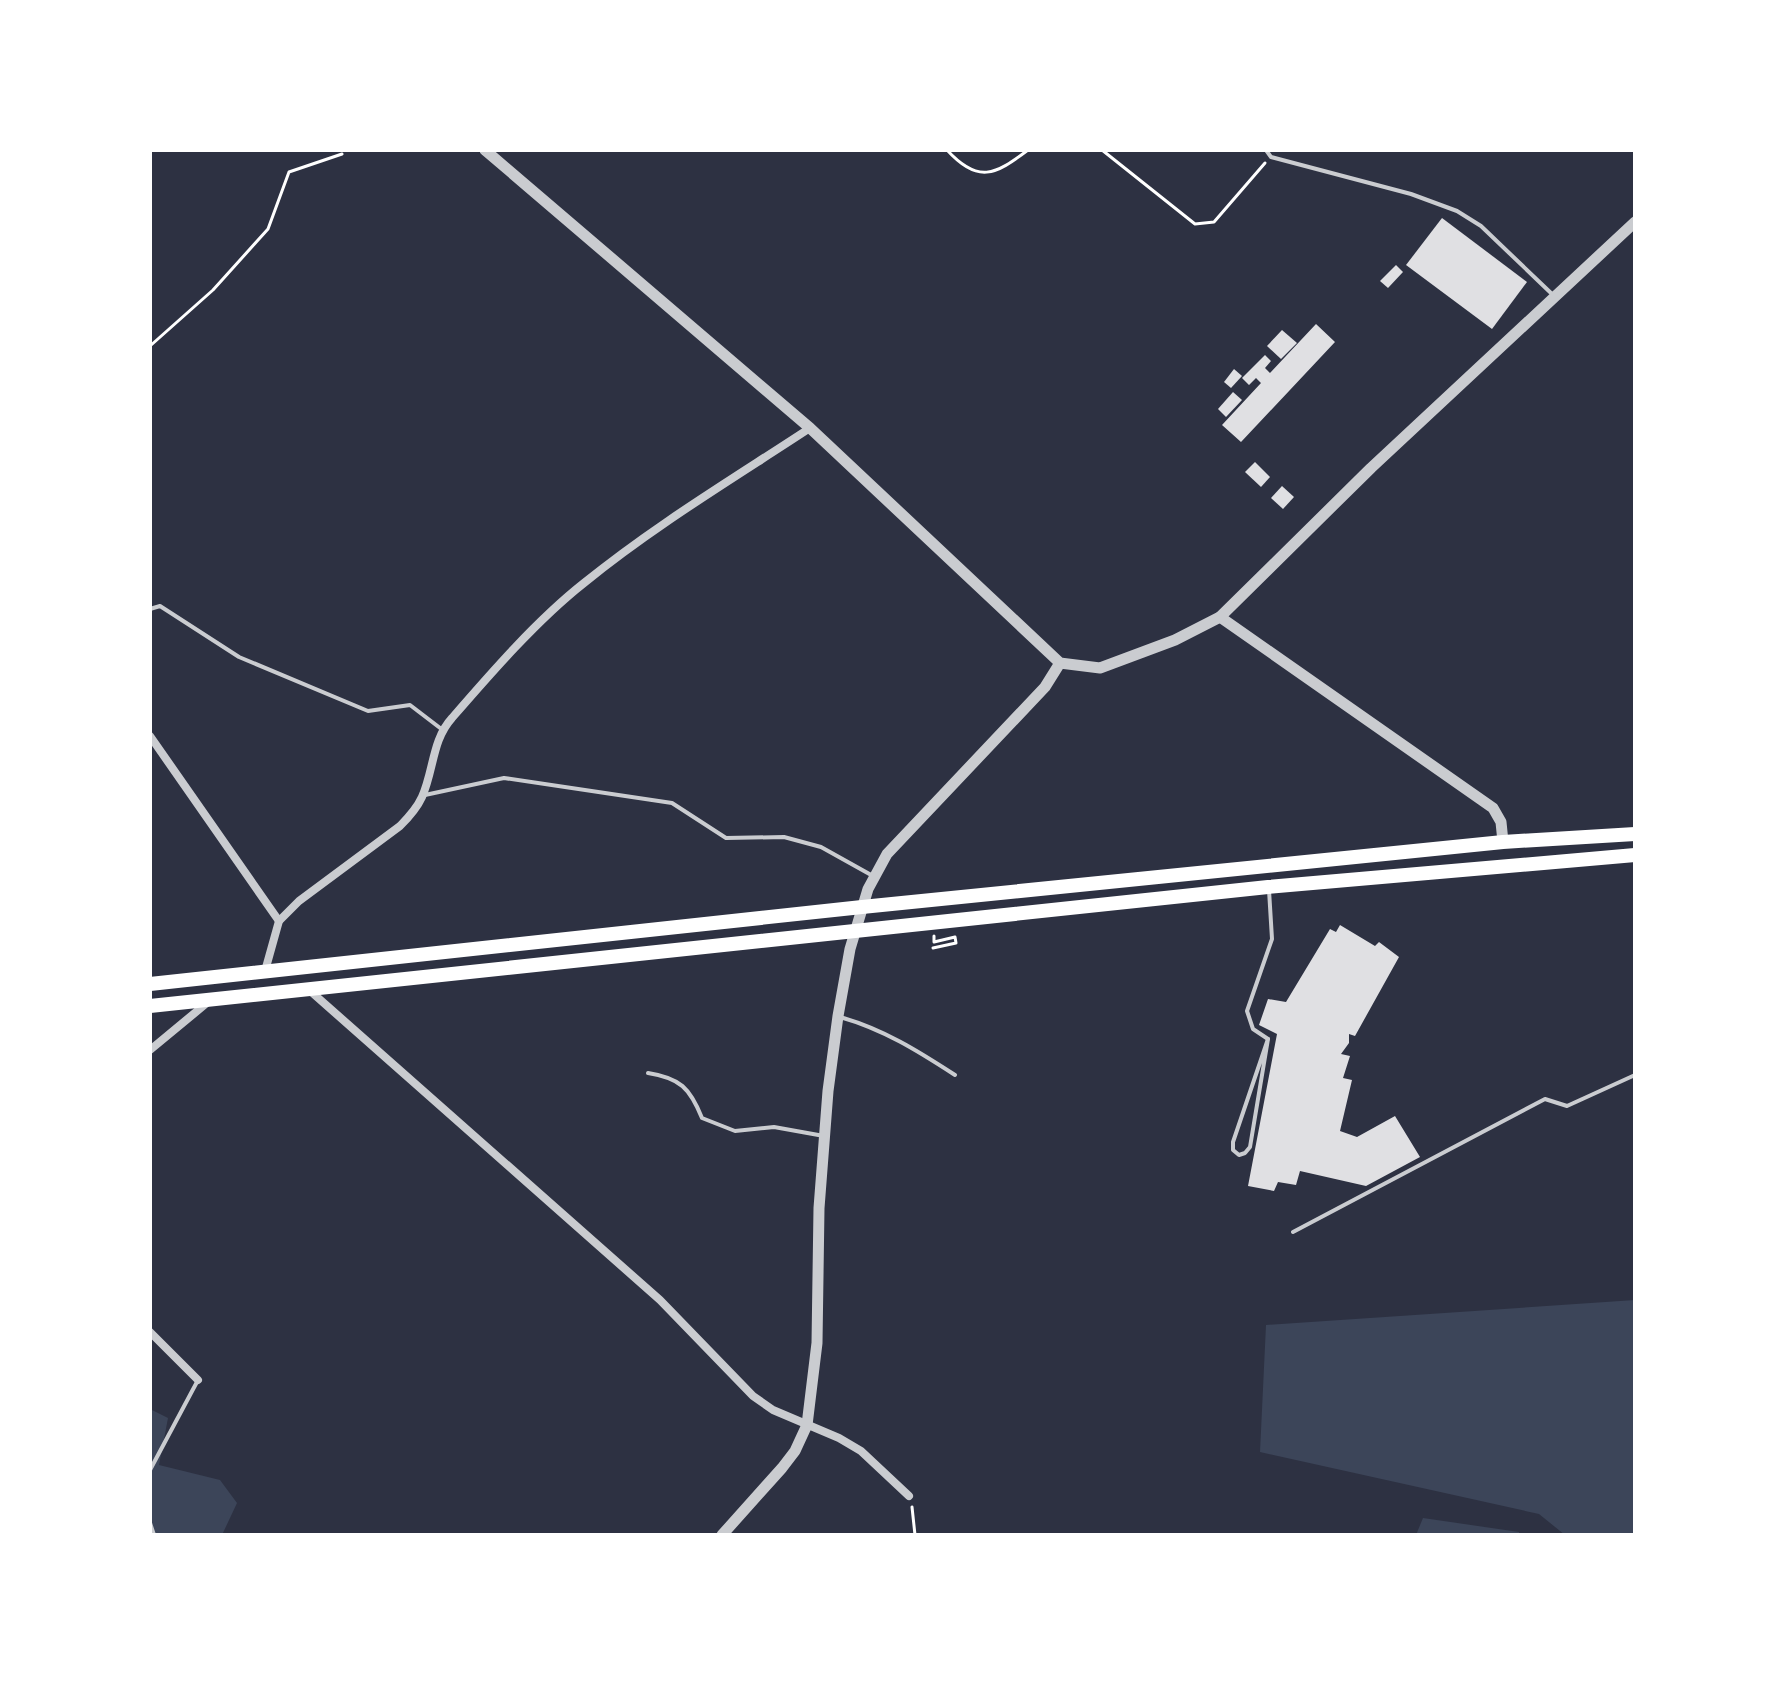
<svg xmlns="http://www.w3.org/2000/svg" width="1785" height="1685" font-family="Bitter,serif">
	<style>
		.green { fill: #3c4559 }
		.building { fill: #e0e0e3 }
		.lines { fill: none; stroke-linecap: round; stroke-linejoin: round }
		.path { stroke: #fff; stroke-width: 3 }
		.service { stroke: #caccd0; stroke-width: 4 }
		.minor { stroke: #caccd0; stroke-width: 8 }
		.tertiary { stroke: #caccd0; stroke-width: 11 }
		.trunk { stroke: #fff; stroke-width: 14 }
	</style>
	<rect width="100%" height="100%" fill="#2d3142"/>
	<!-- green -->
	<g class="green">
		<polygon points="1635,1300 1635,1535 1565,1535 1539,1514 1260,1452 1266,1325"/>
		<polygon points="150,1409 168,1418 159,1465 220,1480 237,1503 222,1535 150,1535"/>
		<polygon points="1423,1518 1519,1532 1519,1535 1416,1535"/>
	</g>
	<!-- building -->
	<g class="building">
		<polygon points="1442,218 1527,282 1492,329 1406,265"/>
		<polygon points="1396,265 1403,272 1388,288 1380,281"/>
		<polygon points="1316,324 1335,342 1241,442 1222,425 1261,383 1256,378 1249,385 1242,378 1265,355 1271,361 1265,368 1270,373"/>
		<polygon points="1282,330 1297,343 1281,359 1267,346"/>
		<polygon points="1234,369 1242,376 1231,388 1224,382"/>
		<polygon points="1233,392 1242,400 1226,417 1218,409"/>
		<polygon points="1255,462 1270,477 1261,487 1245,472"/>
		<polygon points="1282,486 1294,497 1283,509 1271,498"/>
		<polygon points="1340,925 1375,946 1379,942 1399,957 1355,1036 1349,1034 1349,1043 1341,1054 1350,1056 1343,1078 1352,1080 1340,1131 1357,1137 1395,1116 1420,1157 1366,1186 1300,1171 1296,1185 1278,1182 1274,1191 1248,1186 1277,1034 1259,1025 1268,999 1286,1002 1330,929 1336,932"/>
	</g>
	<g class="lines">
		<!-- path -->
		<g class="path">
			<path d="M947,150c31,34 48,25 81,0"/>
			<polyline points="1102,150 1195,224 1214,222 1265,163"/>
			<polyline points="150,346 213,290 268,229 289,172 342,154"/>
			<polyline points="933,948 956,943 955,937 934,942 934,936"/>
			<polyline points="912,1507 915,1535"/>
		</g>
		<!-- service -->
		<g class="service">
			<polyline points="1266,150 1271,157 1411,194 1457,211 1481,226 1552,294"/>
			<polyline points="150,609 160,606 239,657 368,711 410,705 444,731"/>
			<polyline points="425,795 504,778 672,803 726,838 784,837 821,847 873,876"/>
			<path d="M840,1017c43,12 78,34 115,58"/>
			<polygon points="1268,1039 1250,1147 1245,1153 1239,1155 1233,1150 1233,1142"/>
			<polyline points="1268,1039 1253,1029 1247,1011 1272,939 1269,890"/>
			<path d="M648,1073c32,5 42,15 54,45l33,13 39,-4 50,9"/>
			<polyline points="1293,1232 1545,1099 1567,1106 1635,1075"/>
			<polyline points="150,1470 198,1380"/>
			<polyline points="150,1523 154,1535"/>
		</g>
		<!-- minor -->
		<g class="minor">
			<polyline points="150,736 279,921"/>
			<path d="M265,971l14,-50 20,-20 101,-75c9,-9 17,-18 22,-29 12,-27 10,-57 30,-79 39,-45 85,-98 132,-135 70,-57 150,-105 226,-155"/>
			<polyline points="308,989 660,1300 753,1396 773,1410 839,1438 861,1451 909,1496"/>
			<polyline points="150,1050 208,1002"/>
			<polyline points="150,1332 198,1380"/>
		</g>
		<!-- tertiary -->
		<g class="tertiary">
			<polyline points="485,150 810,428 1060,663 1100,668 1175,640 1220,617 1371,468 1635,222"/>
			<polyline points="1220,617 1493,808 1501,822 1503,842"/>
			<polyline points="722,1535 782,1468 795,1451 807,1425 817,1343 819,1208 828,1091 838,1016 850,949 868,889 887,854 1045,687 1060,663"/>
		</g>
		<!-- trunk -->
		<g class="trunk">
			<polyline points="150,984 862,907 1503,842 1635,834"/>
			<polyline points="150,1006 1268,887 1635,855"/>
		</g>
	</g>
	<!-- border -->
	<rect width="1785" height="1685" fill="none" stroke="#ffffff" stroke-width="304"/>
</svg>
